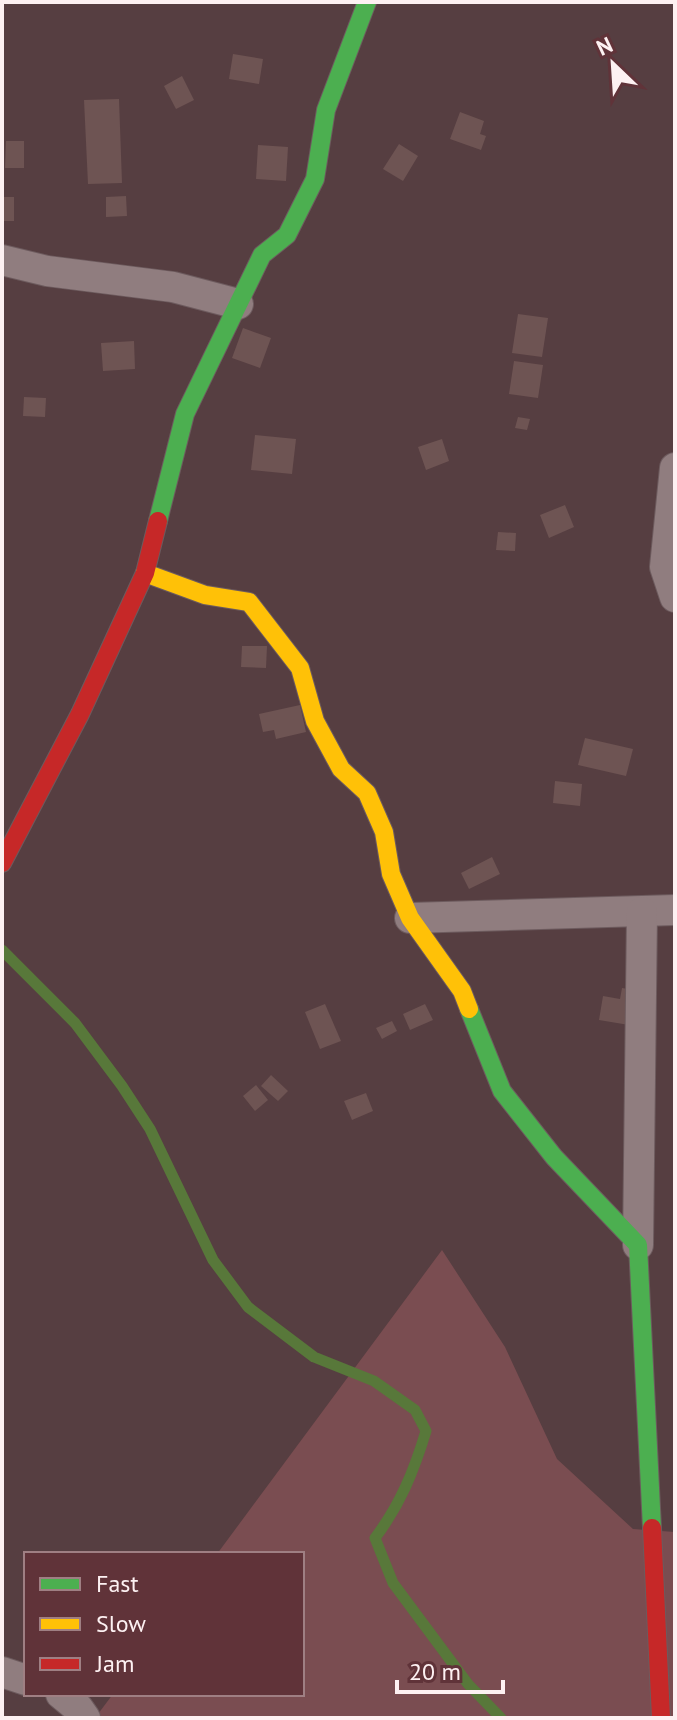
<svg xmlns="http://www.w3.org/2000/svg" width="677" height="1720" font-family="'PT Sans',sans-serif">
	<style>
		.green { fill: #7a4d51 }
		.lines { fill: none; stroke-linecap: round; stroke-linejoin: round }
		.stream { stroke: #58783a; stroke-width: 11 }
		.building { fill: #6e5453 }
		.street-casing { stroke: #6d5b5e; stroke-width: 32 }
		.fast-casing { stroke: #6d5b5e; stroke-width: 20 }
		.slow-casing { stroke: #6d5b5e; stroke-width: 20 }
		.jam-casing { stroke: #6d5b5e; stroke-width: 20 }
		.street { stroke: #907d7f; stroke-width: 30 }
		.fast { stroke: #4caf50; stroke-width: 18 }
		.slow { stroke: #ffc107; stroke-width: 18 }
		.jam { stroke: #c62828; stroke-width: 18 }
	</style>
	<rect width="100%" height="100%" fill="#563e41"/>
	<!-- green -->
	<polygon class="green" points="442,1250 505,1347 557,1459 633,1529 675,1532 675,1718 95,1718 113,1694 302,1694 302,1554 217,1554"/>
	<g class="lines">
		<!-- stream -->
		<path class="stream" d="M2,950l73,73 47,63 28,43 63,131 35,47 66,50 60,24 41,29 11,21c-12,40 -26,74 -51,107l18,45 75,101 33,34"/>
	</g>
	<!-- building -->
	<g class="building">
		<polygon points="233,54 263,59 259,84 229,79"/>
		<polygon points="182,76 194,100 176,109 164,86"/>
		<polygon points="119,99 122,183 88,184 84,100"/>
		<polygon points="460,112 484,121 480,134 486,136 481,150 450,139"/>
		<polygon points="6,141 24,141 24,168 5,168"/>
		<polygon points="399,144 418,156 403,181 383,169"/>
		<polygon points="258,145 288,147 286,181 256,179"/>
		<polygon points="126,196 127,216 106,217 106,197"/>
		<rect x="2" y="197" width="12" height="24"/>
		<polygon points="518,314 548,318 542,357 512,353"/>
		<polygon points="243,328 271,338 260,368 232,358"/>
		<polygon points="134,341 135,369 103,371 101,343"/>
		<polygon points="514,361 543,365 538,398 509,394"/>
		<polygon points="24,397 46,398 45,417 23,416"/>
		<polygon points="518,417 530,419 527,430 515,428"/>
		<polygon points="255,435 296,439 292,474 251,470"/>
		<polygon points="442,439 449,461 426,470 418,447"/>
		<polygon points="565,505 574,527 549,538 540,515"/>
		<polygon points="498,532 516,533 515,551 496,550"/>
		<polygon points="242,646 267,646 266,668 241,667"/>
		<polygon points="300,705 306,732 276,739 274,730 263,732 259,714"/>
		<polygon points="585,738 633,749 626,776 578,765"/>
		<polygon points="555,781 582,784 580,806 553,803"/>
		<polygon points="492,857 500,874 469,889 461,873"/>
		<polygon points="622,988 641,991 635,1026 599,1020 603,996 620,999"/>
		<polygon points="325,1004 341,1041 320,1049 305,1012"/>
		<polygon points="425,1004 433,1020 410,1030 403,1014"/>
		<polygon points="392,1021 397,1031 382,1039 376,1028"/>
		<polygon points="271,1075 288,1091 278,1101 261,1086"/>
		<polygon points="256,1085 268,1100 255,1111 243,1096"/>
		<polygon points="366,1093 373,1111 352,1120 344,1101"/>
	</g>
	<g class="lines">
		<defs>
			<g id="street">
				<polyline points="2,260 47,271 173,287 238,304"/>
				<polyline points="675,468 665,567 675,597"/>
				<polyline points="410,918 675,910"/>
				<polyline points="638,1245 642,912"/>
				<polyline points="2,1672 26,1680"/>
				<polyline points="61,1694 78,1708 85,1718"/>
			</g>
			<g id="fast">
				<polyline points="158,521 185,414 262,255 287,235 315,179 326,110 367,2"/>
				<polyline points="469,1009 502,1091 554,1157 638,1245 652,1528"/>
			</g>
			<polyline id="slow" points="145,573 205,595 249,602 300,668 315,721 341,769 367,793 384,832 391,874 410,918 462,991 469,1009"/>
			<g id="jam">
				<polyline points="2,863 80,714 145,573 158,521"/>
				<polyline points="652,1528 661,1718"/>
			</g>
		</defs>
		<!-- street casing -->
		<use href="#street" class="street-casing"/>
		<!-- fast casing -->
		<use href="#fast" class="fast-casing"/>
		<!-- slow casing -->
		<use href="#slow" class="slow-casing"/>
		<!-- jam casing -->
		<use href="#jam" class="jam-casing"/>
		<!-- street -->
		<use href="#street" class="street"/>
		<!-- fast -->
		<use href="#fast" class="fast"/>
		<!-- slow -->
		<use href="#slow" class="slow"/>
		<!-- jam -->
		<use href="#jam" class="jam"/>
	</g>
	<!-- border -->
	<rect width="677" height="1720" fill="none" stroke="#fdf1f2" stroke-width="8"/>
	<!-- legend -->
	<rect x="24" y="1552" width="280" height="144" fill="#603339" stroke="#9f7f83" stroke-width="2"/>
	<rect x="40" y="1578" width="40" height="12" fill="#4caf50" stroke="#9f7f83" stroke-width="2"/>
	<text x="96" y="1592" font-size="24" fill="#fdf1f2">Fast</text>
	<rect x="40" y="1618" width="40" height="12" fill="#ffc107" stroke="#9f7f83" stroke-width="2"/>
	<text x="96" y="1632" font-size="24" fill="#fdf1f2">Slow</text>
	<rect x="40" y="1658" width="40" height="12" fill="#c62828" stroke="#9f7f83" stroke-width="2"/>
	<text x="96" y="1672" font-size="24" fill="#fdf1f2">Jam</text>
	<!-- north arrow -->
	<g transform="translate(613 64) rotate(335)" stroke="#603339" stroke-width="6" paint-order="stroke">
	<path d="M0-6L14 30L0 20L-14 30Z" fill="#fdf1f2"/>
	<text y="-12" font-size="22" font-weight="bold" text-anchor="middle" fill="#fdf1f2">N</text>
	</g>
	<!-- scale -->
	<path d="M397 1680v12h106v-12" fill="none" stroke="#fdf1f2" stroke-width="4"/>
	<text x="409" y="1680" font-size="24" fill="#fdf1f2" stroke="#603339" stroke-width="6" paint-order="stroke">20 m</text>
</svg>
